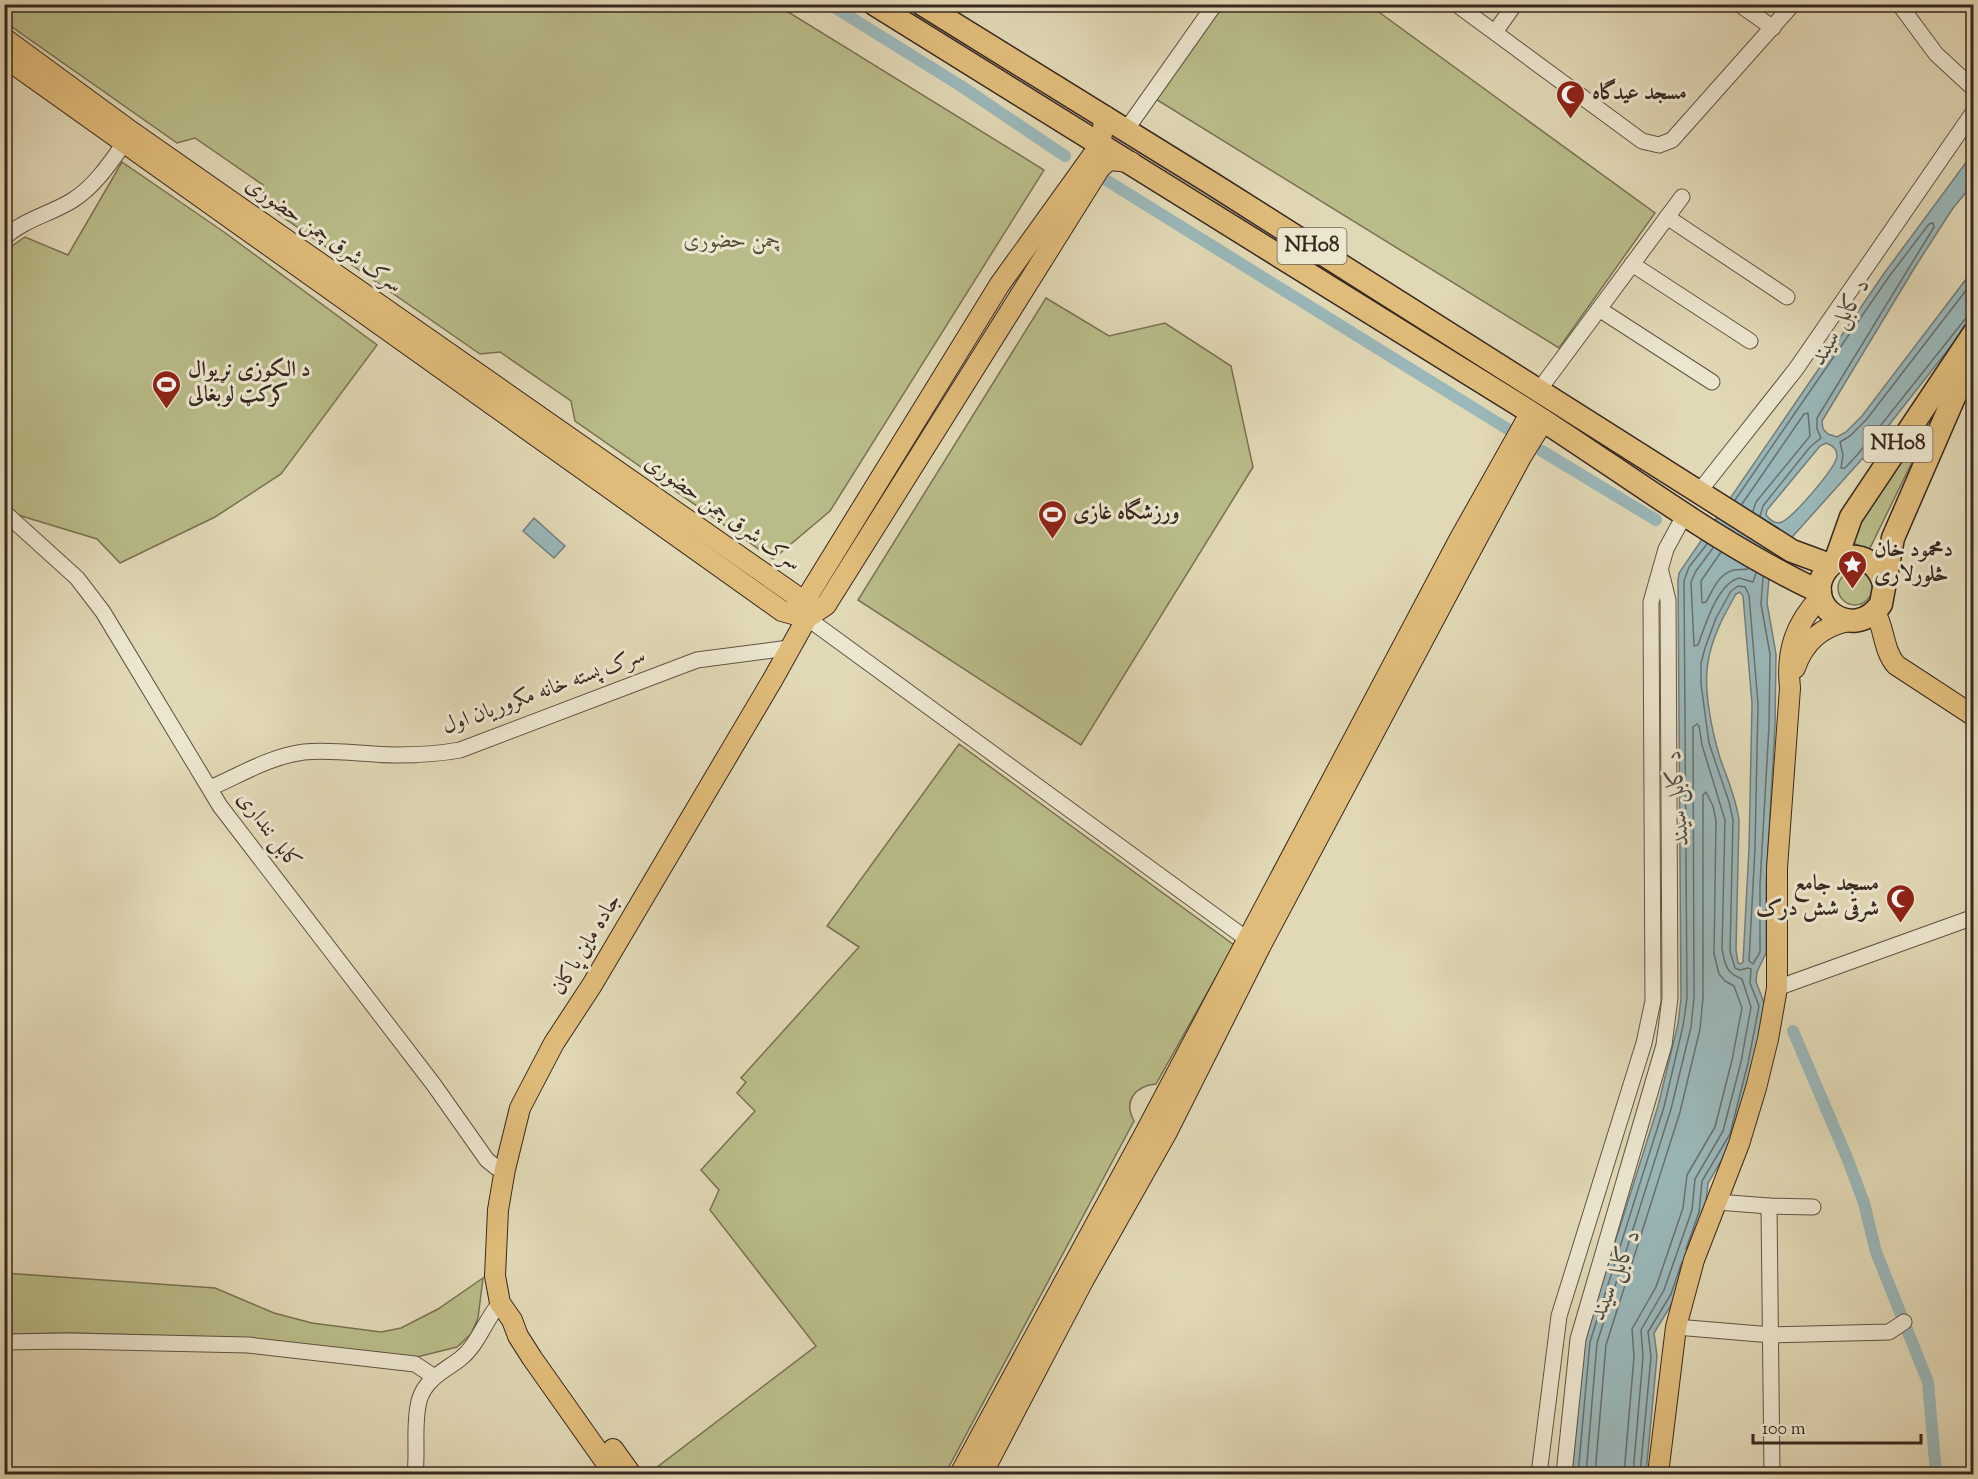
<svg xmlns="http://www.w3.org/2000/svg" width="1978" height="1479" font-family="'Sorts Mill Goudy',Amiri,serif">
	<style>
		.green { fill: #b9bc89; stroke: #787254; stroke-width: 1.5 }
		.water { fill: #9ab7b9; stroke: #737e7b; stroke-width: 1.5; fill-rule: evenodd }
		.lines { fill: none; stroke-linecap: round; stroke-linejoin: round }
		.shore { stroke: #69706c; stroke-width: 1.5 }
		.canal { stroke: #9ab7b9; stroke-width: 12 }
		.minor-casing { stroke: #625444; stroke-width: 17 }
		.major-casing { stroke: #38281f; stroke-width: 22 }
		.highway-casing { stroke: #38281f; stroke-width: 25 }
		.minor { stroke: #ece6cf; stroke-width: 15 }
		.major { stroke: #e0bc7a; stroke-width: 20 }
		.highway { stroke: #e0bc7a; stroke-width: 22 }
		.labels { text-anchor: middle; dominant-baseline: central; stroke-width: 6; stroke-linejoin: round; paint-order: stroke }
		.shield { fill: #ece6cf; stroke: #6e6154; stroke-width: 1.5 }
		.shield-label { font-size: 21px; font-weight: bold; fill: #38281f }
		.poi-label { font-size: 22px; font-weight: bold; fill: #38281f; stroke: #ece6cf; text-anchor: start }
		.street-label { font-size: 22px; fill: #38281f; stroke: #ece6cf }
		.park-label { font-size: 22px; font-style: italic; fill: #584d3a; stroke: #ece6cf }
		.water-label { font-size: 24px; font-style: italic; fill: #504c46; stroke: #ece6cf }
	</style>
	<rect width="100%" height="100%" fill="#e1d8b5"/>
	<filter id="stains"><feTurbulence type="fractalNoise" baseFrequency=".00333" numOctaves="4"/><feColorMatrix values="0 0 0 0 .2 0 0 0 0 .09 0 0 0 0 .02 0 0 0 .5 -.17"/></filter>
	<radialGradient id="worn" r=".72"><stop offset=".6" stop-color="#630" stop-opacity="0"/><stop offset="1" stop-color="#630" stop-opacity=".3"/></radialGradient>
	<!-- green -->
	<g class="green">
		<polygon points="5,4 777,5 1044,170 830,511 773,559 575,421 571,401 500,352 480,354 264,204 263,185 195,138 177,143 5,22"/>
		<polygon points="1224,5 1369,5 1655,213 1559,348 1154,98"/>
		<polygon points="122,162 224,232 377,345 281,474 215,517 120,563 97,539 18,515 5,501 5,251 25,237 68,255"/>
		<polygon points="1046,298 1109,336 1165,323 1231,366 1253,467 1081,745 858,600"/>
		<polygon points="1945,395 1869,550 1851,542 1850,527"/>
		<circle cx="1855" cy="588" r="17"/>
		<path d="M959,744l275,201 -78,139c-21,2 -33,17 -22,37l-189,353h-285l-4,-6 160,-122 -106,-136 9,-20 -18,-20 54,-59 -18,-18 9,-11 -5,-4 118,-131 -32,-21z"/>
		<polygon points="4,1273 215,1288 274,1313 312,1323 381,1332 401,1328 438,1309 483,1278 478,1318 471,1334 457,1347 417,1357 249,1338 70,1333 5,1334"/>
	</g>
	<!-- water -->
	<g class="water">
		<path d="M1973,153v31l-20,24 -38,59 -93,154 1,8 5,5 9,3 9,-5 16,-16 111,-146v48l-110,140 -70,78 -16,23 -8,18 -2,26 9,51 -1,72 -9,159v68l-9,19 -1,10 9,23 -11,60 -18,71 -28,47 -3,30 -29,84 -22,36 3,23 -11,118h-74l12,-133 74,-235 20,-82 3,-26 -3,-417 1,-8 204,-298zM1826,443c6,2 11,6 11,13 -1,12 -44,61 -55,66 -7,3 -12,-2 -16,-7l1,-5 53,-64zM1740,592l3,4 9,108 -3,144 -6,114 -3,2 -2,-1 -2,-13 3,-130c-3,-22 -12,-42 -19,-62 -8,-27 -17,-68 -12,-96 4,-25 16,-47 28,-68z"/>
		<polygon points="534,518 565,546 554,558 523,531"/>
	</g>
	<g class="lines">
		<!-- shore -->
		<g class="shore">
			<polyline points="1974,280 1866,420 1850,436 1840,442 1843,455 1841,468 1845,468 1858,454 1966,318 1974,315"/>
			<polyline points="1735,500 1888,278 1929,224 1933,223 1934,227 1817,418 1817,429 1821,438 1810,447 1763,506 1760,516"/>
			<polyline points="1742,504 1804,414 1808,413 1810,436 1756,502 1753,511"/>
			<path d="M1713,548l-17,23 -5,11 3,64 4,-1c7,-19 19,-61 41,-67l14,4 3,-9"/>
			<path d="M1721,552l-20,29 1,22 4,-1c7,-12 12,-28 28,-32 5,-1 10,0 14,-1"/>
			<polyline points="1686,1249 1699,1212 1702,1181 1730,1134 1748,1063 1759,1006 1750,983 1751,969 1748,968 1740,970 1735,968 1730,951 1733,820 1729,802 1709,743 1701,684 1701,663 1705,648 1716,618 1731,591 1738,586 1745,587 1749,595 1758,704 1755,848 1749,961 1753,964 1760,952 1760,884 1769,726 1770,654 1761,604 1763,577"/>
			<polyline points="1578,1474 1590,1342 1664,1107 1683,1026 1687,998 1684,581 1689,567 1707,544"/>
			<path d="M1586,1474l11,-131 74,-234 20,-82 3,-29 -1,-271 4,-3 2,2 3,19 23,75 -3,129c3,16 4,24 20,30l9,28 -10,55 -18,69 -28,48 -3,31 -28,80 -23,40 2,27 -10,117"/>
			<polyline points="1595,1474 1606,1345 1680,1112 1700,1029 1703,998 1703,795 1706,792 1713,806 1716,821 1714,954 1719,974 1725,981 1734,986 1742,1008 1732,1060 1715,1127 1687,1175 1683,1208 1656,1287 1632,1329 1634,1357 1624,1474"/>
			<polyline points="1640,1474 1651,1357 1648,1332 1671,1294 1682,1262"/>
		</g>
		<!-- canal -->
		<g class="canal">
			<polyline points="829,4 961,86 1065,156"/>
			<polyline points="1106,180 1514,433"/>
			<polyline points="1542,451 1656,520"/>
			<polyline points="1793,1031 1848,1160 1864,1203 1876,1252 1928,1382 1936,1474"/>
		</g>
		<defs>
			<g id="minor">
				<polyline points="1456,4 1642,141 1659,145 1672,140 1793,4"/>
				<polyline points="1739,4 1773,28"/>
				<polyline points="1899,4 1936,54 1974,89"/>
				<polyline points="1495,32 1515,4"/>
				<polyline points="1126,130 1215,4"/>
				<polyline points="1667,217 1787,297"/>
				<path d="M4,238c20,-19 47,-24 69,-38 24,-15 41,-43 58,-66"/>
				<polyline points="1632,264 1750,341"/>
				<polyline points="1599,309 1712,382"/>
				<polyline points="1539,390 1682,197"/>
				<polyline points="1698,493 1796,369 1974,111"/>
				<polyline points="4,512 77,578 103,612 220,806 434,1085 487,1160 497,1168 505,1169"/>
				<polyline points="807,618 1255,945"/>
				<path d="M210,788c30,-13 61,-32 94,-36 31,-3 61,3 92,3 21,0 42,-1 64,-5l237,-90 92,-12"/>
				<polyline points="1777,988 1974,917"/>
				<polyline points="1717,1202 1769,1206 1813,1207"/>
				<polyline points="1769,1206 1772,1474"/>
				<polyline points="1676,1327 1772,1335 1889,1332 1904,1322"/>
				<polyline points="4,1342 69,1341 248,1345 415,1364 433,1376"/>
				<path d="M415,1474c3,-24 -2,-49 4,-73 6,-22 25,-30 41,-42 18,-14 25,-39 40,-56"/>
				<polyline points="1539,1474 1559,1316 1644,1043 1653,1001 1651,602 1666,549 1685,514"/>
				<polyline points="1564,1474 1578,1339 1664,1045 1670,998 1668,600 1661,572"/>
			</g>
			<g id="major">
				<polyline points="4,38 132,132 795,595 807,618"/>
				<polyline points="4,57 782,611 807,618"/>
				<path d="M1875,612c10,17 8,38 21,53l78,51"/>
				<polyline points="807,618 826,605 1100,168 1109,160 1131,162"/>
				<path d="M1795,668c9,-26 26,-41 53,-47"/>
				<polyline points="613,1449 631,1474"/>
				<polyline points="614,1474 532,1358 518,1336 512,1320 500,1303 495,1276 498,1210 505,1169 520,1108 554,1043 592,985 773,679 807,618 809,594 1000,284 1100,145 1105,116"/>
				<polyline points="960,1474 1144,1135 1459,540 1531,412"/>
				<polyline points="982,1474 1083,1281 1167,1132 1260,947 1465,561 1521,457 1544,420"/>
				<path d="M1658,1474l18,-147 18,-67 45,-116 17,-56 12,-49 9,-51v-120l13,-180c-4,-36 5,-65 31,-91"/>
			</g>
			<g id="highway">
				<path d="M874,4c212,132 425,264 637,396 102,63 200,141 309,192"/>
				<polyline points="922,4 1211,183 1792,551 1830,565"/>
				<polyline points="1835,562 1851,517 1974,333"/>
				<path d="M1884,584c-4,-14 -13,-25 -28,-27 -11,-1 -22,4 -29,12 -27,35 26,75 54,35l12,-66 66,-152 15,-25"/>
			</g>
		</defs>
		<!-- minor casing -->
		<use href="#minor" class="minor-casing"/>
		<!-- major casing -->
		<use href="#major" class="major-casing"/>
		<!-- highway casing -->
		<use href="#highway" class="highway-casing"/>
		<!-- minor -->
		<use href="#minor" class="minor"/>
		<!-- major -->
		<use href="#major" class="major"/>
		<!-- highway -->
		<use href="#highway" class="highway"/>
	</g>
	<!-- icons -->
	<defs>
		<symbol id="mosque-pin" viewBox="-11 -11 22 30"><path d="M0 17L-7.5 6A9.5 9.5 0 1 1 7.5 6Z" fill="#8f2418" stroke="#ece6cf"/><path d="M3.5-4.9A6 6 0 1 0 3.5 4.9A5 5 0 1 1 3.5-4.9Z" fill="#fff"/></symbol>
		<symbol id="stadium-pin" viewBox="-11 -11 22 30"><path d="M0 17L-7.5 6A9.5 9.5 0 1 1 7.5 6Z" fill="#8f2418" stroke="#ece6cf"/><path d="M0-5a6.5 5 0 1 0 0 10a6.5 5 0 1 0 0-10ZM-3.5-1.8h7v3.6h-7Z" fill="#fff"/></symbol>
		<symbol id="sight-pin" viewBox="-11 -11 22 30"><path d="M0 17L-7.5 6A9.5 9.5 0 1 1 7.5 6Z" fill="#8f2418" stroke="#ece6cf"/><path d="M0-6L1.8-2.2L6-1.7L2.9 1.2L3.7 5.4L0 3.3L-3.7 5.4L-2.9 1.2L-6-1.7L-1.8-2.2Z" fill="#fff"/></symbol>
	</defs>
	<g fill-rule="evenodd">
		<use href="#mosque-pin" x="1554" y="78" width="33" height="45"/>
		<use href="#stadium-pin" x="150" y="368" width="33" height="45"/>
		<use href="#stadium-pin" x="1036" y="498" width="33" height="45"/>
		<use href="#sight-pin" x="1836" y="548" width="33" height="45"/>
		<use href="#mosque-pin" x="1884" y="882" width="33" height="45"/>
	</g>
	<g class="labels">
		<!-- shield labels -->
		<g class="shield">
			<rect x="1277.5" y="228" width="69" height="36" rx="4.5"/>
			<rect x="1863.5" y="426" width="69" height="36" rx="4.5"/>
		</g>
		<g class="shield-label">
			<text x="1312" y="246">NH08</text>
			<text x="1898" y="444">NH08</text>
		</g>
		<!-- poi labels -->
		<g class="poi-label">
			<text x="1592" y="94">مسجد عیدگاه</text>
			<text x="188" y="371">د الکوزی نړیوال<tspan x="188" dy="25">کرکټ لوبغالی</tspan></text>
			<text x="1073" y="514">ورزشگاه غازی</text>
			<text x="1874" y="551">دمحمود خان<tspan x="1874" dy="25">څلورلاری</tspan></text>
			<text x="1879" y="885" text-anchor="end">مسجد جامع<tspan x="1879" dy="25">شرقی شش درک</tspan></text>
		</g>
		<!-- street labels -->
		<g class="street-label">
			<text transform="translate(323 236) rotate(35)">سرک شرق چمن حضوری</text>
			<text transform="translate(722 514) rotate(35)">سرک شرق چمن حضوری</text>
			<text transform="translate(544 692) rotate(-20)">سرک پسته خانه مکروریان اول</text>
			<text transform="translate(268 831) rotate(53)">کابل ننداری</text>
			<text transform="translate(587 945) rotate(-59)">جاده ماین پاکان</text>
		</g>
		<!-- park labels -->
		<g class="park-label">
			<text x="732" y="242">چمن حضوری</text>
		</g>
		<!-- water labels -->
		<g class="water-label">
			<text transform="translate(1841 322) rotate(-60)">د کابل سيند</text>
			<text transform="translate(1678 798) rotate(-95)">د کابل سيند</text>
			<text transform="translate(1616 1275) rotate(-67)">د کابل سيند</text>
		</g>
	</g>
	<!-- margin -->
	<rect width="1978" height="1479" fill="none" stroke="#e1d8b5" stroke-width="24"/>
	<rect x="6" y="6" width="1966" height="1467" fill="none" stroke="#38281f" stroke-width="3"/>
	<rect x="12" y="12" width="1954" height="1455" fill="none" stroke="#38281f" stroke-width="1.5"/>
	<!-- scale -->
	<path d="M1753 1434v9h168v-9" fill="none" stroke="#38281f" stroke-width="3"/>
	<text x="1762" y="1434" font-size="18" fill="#38281f" stroke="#ece6cf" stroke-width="4.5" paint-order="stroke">100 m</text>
	<rect width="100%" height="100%" filter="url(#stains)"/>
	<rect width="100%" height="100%" fill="url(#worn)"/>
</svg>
